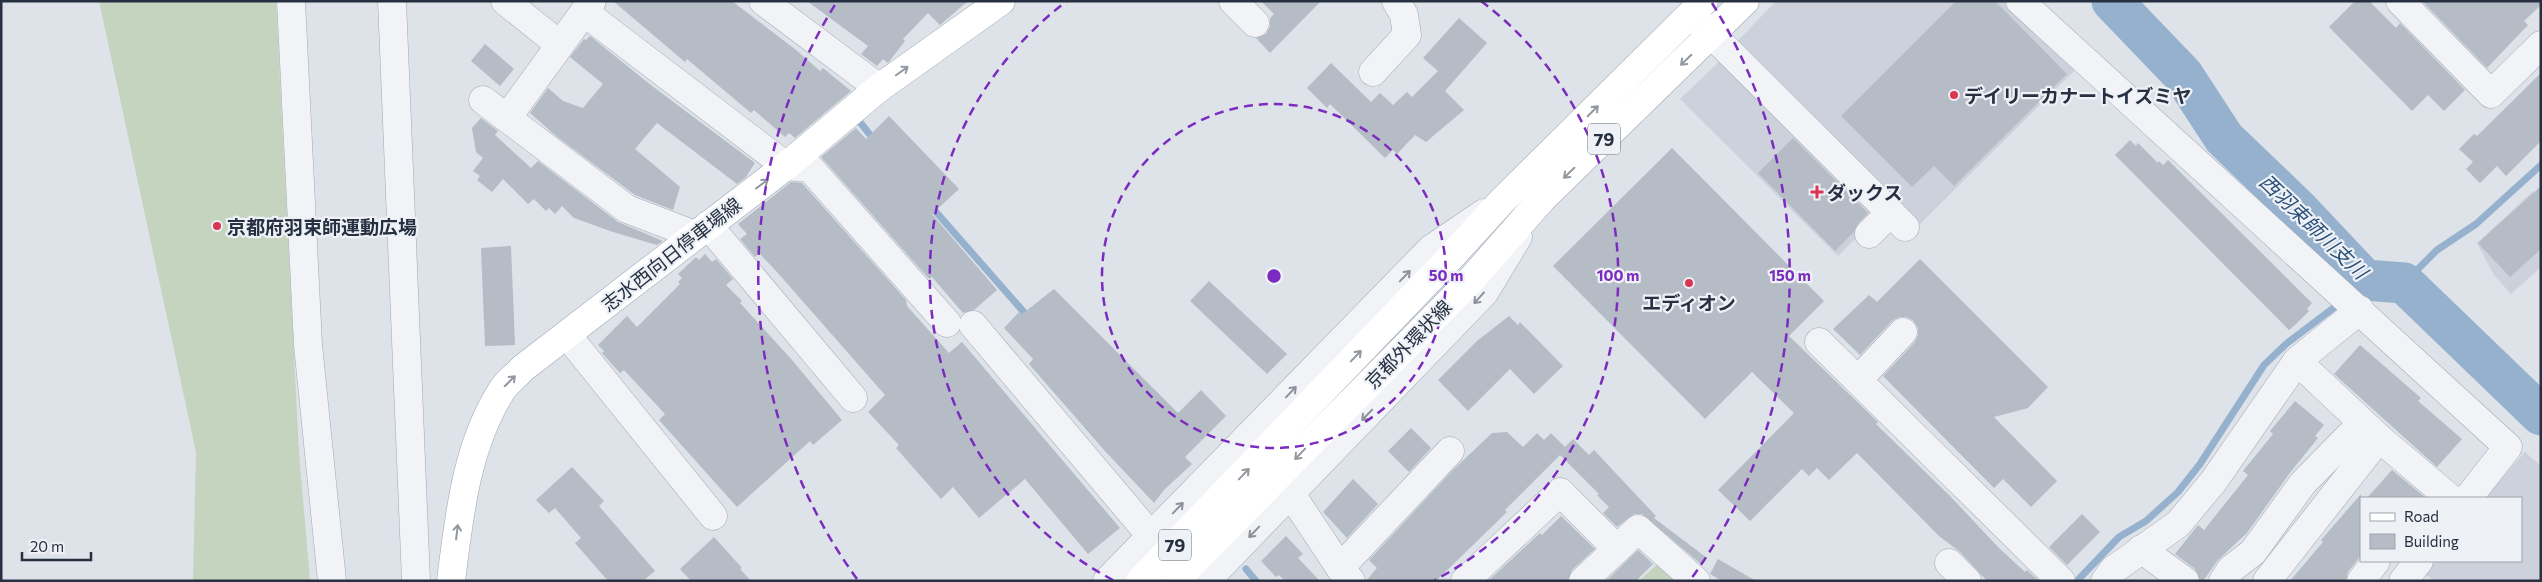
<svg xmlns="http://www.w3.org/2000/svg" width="2542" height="582" font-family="Commissioner,'Noto Sans JP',sans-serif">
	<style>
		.built { fill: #ccd1db }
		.grass { fill: #c4d4be }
		.park { fill: url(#park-tufts) }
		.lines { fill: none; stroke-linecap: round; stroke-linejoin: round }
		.stream { stroke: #95b1cd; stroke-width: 7 }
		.river { stroke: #95b1cd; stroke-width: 41 }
		.building { fill: #b5bcc6 }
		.minor-casing { stroke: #a3a9b3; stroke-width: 29 }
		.major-casing { stroke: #9ca7b6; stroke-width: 29 }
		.minor { stroke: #f1f3f7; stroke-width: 28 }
		.major { stroke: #fff; stroke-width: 28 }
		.oneway { stroke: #9298a0 }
		.oneway2 { stroke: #8c929c }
		.ring { fill: none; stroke: #7b2cbf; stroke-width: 2.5; stroke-dasharray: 9 6 }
		.poi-dot { fill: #db3651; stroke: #eef1f6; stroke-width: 2 }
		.labels { text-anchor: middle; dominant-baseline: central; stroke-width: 4.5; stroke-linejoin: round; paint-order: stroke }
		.shield { fill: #eef1f6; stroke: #626a77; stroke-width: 1 }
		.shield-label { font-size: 18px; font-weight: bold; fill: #263041 }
		.poi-label { font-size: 19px; font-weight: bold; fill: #263041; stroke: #eef1f6; text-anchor: start }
		.street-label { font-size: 19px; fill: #263041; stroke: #eef1f6 }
		.water-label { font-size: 20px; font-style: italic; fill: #2c5079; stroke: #eef1f6 }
		.centre { fill: #7b2cbf; stroke: #eef1f6; stroke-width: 2.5 }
		.ring-label { font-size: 15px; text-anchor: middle; font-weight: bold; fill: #7b2cbf; stroke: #eef1f6; stroke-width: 4.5; stroke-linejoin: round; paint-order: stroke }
	</style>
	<defs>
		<pattern id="park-tufts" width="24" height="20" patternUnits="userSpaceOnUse" patternTransform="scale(1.25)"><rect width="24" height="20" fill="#c4d4be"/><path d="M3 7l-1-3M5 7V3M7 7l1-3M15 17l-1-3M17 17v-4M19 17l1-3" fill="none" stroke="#a8b6a4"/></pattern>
	</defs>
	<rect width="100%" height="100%" fill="#dee2e9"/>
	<!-- built -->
	<g class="built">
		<polygon points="1776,1 2004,1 2076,69 1915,229 1732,47"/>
		<polygon points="1723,58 1879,215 1838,256 1680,99"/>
		<polygon points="2533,191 2541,199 2541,267 2511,294 2494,275 2477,243"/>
		<polygon points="2525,452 2541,466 2541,581 2434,581 2425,574 2435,561 2521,561 2521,498 2485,498"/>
	</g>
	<!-- grass -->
	<polygon class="grass" points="99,1 276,1 299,453 310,581 193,581 196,452"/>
	<!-- park -->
	<polygon class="park" points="1661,561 1688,581 1639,581"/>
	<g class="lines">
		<!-- stream -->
		<g class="stream">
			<polyline points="859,121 875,141"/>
			<polyline points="929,204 1029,318"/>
			<polyline points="2404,283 2437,250 2476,224 2541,165"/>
			<polyline points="2351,295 2365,280"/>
			<polyline points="1246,569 1256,581"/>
			<polyline points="2077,581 2119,537 2146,521 2178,492 2200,464 2264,365 2286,344 2340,303"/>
		</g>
		<!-- river -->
		<polyline class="river" points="2112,1 2183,75 2224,138 2299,210 2365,280 2404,283 2541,415"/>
	</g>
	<!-- building -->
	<g class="building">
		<polygon points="613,1 732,1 796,50 820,71 823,68 851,91 795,138 789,133 785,137 754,110 751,113 687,59 685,62"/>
		<polygon points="807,1 968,1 940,25 928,13 903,39 905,41 888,63 883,59 877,66 861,54 868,46"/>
		<polygon points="1261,1 1321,1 1270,53 1256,38 1266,34 1270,27 1270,18 1274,14"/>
		<polygon points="1956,1 1995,1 2067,74 1954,186 1934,166 1912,187 1841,116"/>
		<polygon points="2355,1 2369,1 2396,28 2400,23 2465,90 2444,111 2428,95 2412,111 2329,27"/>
		<polygon points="2422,1 2541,1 2541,5 2524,21 2528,25 2487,68"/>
		<polygon points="1459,18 1487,43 1445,91 1464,110 1426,142 1415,135 1397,154 1393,150 1385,158 1330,104 1327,108 1307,88 1331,63 1371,102 1380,93 1393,105 1407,92 1412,97 1438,71 1423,58"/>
		<polygon points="590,36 652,86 755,163 746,177 737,184 657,123 635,149 680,187 673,210 635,195 556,136 530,113 548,88 563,101 583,108 603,84 570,57 584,39 586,40"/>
		<polygon points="485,44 514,69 500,86 471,61"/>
		<polygon points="2541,73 2541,141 2506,176 2497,166 2480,183 2466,169 2473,162 2459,149 2474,134 2477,136"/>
		<polygon points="889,116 959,189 932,214 997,290 974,310 963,313 932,277 929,279 821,157 856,128 866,139"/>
		<polygon points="481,118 498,131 495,135 531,168 538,161 618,222 663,241 657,245 613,232 574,218 562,206 555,214 549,208 546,211 534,199 528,204 503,179 492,192 477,180 480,176 473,171 483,158 476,152 472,128"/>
		<polygon points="1793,138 1868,213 1858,223 1854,232 1835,251 1758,173"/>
		<polygon points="2130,140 2136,146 2138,143 2158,163 2159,161 2163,165 2168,160 2312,303 2307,309 2309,311 2295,325 2289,330 2115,155"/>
		<polygon points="1672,148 1824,301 1789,336 1878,422 1876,424 1950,496 1999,548 2025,572 2027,570 2039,581 1987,581 1960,552 1939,536 1857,453 1829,480 1817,468 1809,476 1802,469 1750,521 1718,490 1794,413 1752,372 1705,419 1553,266"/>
		<polygon points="791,182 802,183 906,300 907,306 949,353 962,342 1120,528 1088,554 1025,479 979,518 953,487 941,499 896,448 899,445 868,412 885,395 777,272 759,253 755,257 740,239 747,234 738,224"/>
		<polygon points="2541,186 2541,249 2510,277 2478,243"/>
		<polygon points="511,246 515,345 485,346 481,248"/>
		<polygon points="705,254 712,262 716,259 733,279 726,285 742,301 740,303 792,360 842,420 813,445 810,441 737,507 659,420 665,414 624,370 620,373 602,353 604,351 598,345 627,316 637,327 680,284 678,282 682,278 678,274 696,257 699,260"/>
		<polygon points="1920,259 2048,387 2028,408 1994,417 2057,481 2031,507 2003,479 1994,488 1883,376 1915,342 1918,335 1918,328 1913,320 1906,317 1899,317 1892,321 1860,355 1833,329 1869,295 1877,302"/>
		<polygon points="1209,281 1287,354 1267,374 1190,301"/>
		<polygon points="1054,289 1178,413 1201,390 1226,416 1185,457 1192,464 1164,490 1154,503 1104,450 1029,364 1033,359 1004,328 1019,312 1021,315"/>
		<polygon points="1509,316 1518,325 1520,322 1563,366 1534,394 1510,369 1468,411 1438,380 1477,341"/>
		<polygon points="2360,345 2421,398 2418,401 2462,439 2437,467 2334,374"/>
		<polygon points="2295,401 2324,425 2315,436 2318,438 2289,474 2247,533 2218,560 2203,581 2200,581 2195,569 2175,554 2198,525 2204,530 2248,475 2243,471 2273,434 2270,431"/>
		<polygon points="1411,428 1431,448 1409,472 1388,451"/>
		<polygon points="1507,432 1523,447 1537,433 1544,440 1551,433 1565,447 1573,439 1589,455 1594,450 1656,516 1654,518 1707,558 1702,565 1642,514 1634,514 1617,527 1603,513 1609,507 1597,495 1599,494 1560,455 1505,510 1507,512 1436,581 1366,581 1377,568 1369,560 1453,470 1492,433"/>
		<polygon points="572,467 604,501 599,506 655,571 643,581 608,581 575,543 581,538 555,508 549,513 536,500"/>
		<polygon points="2392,470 2426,498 2367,498"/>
		<polygon points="1353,479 1378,504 1347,538 1323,512"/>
		<polygon points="2361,494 2361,555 2348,572 2346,581 2290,581 2323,542 2321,540"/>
		<polygon points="2082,514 2100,532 2067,565 2049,547"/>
		<polygon points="1561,516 1595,549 1572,570 1568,581 1488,581 1540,533 1542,535"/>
		<polygon points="1286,536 1303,554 1298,558 1320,581 1285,581 1279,575 1276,577 1261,561"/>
		<polygon points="714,537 742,568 740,569 751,581 691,581 680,569"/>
		<polygon points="1638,550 1653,564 1636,581 1606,581"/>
		<polygon points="1718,559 1756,581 1722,581 1710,574"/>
	</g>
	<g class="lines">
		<defs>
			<g id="minor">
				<polyline points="291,1 308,345 332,581"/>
				<polyline points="392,1 416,581"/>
				<polyline points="505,1 560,45"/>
				<polyline points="763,1 879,88"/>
				<polyline points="1233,1 1255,23"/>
				<polyline points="2020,1 2508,447 2468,498"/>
				<polyline points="2400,1 2491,94 2541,45"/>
				<polyline points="584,12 786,166 810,168 947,323"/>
				<polyline points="1694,17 1905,227"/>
				<polyline points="1373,72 1407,35 1404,15 1396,1"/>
				<polyline points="483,100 627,209 695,235"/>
				<polyline points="507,118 592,1"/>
				<polyline points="708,225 853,398"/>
				<polyline points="1869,234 1890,213"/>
				<polyline points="973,325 1151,536"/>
				<polyline points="567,335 713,516"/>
				<polyline points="1819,342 2061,581"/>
				<polyline points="2297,361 2379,438 2450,498"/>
				<polyline points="1858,380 1903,332"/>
				<polyline points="1291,494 1340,568 1351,581"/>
				<polyline points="1617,549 1638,529 1696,581"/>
				<polyline points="2141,549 2185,581"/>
				<polyline points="1949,563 1967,581"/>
				<polyline points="1340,568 1450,451"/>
				<polyline points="1107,581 1431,249 1484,213"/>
				<polyline points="1206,581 1484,293 1518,237"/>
				<polyline points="1465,581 1560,492 1617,549 1583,581"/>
				<polyline points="2105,581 2113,570 2178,524 2213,482 2297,361 2360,310"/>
				<polyline points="2223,581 2231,569 2253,552 2303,483 2362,423"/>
				<polyline points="2267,581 2379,438"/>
				<polyline points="2361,581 2376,561"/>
				<polyline points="2403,581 2419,561"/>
			</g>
			<g id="major">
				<path d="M451,581c8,-64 15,-135 51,-191 5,-8 15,-15 21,-22l263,-202 93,-78 122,-87"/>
				<polyline points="1140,581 1449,259 1502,201 1704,1"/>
				<polyline points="1175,581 1469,282 1543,198 1745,1"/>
			</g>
		</defs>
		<!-- minor casing -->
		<use href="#minor" class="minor-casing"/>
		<!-- major casing -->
		<use href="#major" class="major-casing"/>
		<!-- minor -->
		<use href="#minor" class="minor"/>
		<!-- major -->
		<use href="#major" class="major"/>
	</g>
	<!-- one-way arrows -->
	<defs><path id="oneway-shaft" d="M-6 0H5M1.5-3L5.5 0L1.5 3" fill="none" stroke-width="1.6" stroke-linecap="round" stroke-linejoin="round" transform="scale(1.25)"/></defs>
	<g class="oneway">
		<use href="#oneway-shaft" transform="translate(1686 60) rotate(136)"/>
		<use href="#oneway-shaft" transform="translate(902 71) rotate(-35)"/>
		<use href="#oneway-shaft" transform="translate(1593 111) rotate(-45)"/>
		<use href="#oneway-shaft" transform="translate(1569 173) rotate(136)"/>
		<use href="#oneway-shaft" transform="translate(762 184) rotate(-37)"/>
		<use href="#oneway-shaft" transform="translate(1356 356) rotate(-46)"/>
		<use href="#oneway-shaft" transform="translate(510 381) rotate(-45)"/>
		<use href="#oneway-shaft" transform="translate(1300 454) rotate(134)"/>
		<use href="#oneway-shaft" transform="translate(1244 474) rotate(-46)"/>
		<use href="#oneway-shaft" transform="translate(457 532) rotate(-83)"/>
	</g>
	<g class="oneway2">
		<use href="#oneway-shaft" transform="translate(1405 276) rotate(-46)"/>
		<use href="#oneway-shaft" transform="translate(1479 298) rotate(132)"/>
		<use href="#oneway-shaft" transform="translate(1291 392) rotate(-46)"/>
		<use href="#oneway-shaft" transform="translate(1367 415) rotate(134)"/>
		<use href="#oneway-shaft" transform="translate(1178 508) rotate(-46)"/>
		<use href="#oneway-shaft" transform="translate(1254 532) rotate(134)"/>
	</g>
	<!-- distance rings -->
	<g class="ring">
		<circle cx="1274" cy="276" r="172"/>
		<path d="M1113 580A344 344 0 0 1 1067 1M1481 1A344 344 0 0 1 1435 580"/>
		<path d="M857 579A516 516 0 0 1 836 3M1712 3A516 516 0 0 1 1691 579"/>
	</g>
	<!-- markers -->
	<g class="poi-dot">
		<circle cx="1954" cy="95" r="5"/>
		<path d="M1814.5 184.5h5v5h5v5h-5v5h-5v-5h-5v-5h5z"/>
		<circle cx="217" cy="226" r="5"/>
		<circle cx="1689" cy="283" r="5"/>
	</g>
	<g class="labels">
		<!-- shield labels -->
		<g class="shield">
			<rect x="1588" y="123.5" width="32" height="31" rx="4"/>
			<rect x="1159" y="529.5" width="32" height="31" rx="4"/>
		</g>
		<g class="shield-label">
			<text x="1604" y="139">79</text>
			<text x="1175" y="545">79</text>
		</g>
		<!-- poi labels -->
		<g class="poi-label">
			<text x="1964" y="95">デイリーカナートイズミヤ</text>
			<text x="1827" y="192">ダックス</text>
			<text x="227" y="226">京都府羽束師運動広場</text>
			<text x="1689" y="302" text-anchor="middle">エディオン</text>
		</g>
		<!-- street labels -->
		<g class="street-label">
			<text transform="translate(671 254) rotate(-38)">志水西向日停車場線</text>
			<text transform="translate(1408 344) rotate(-46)">京都外環状線</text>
		</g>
		<!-- water labels -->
		<g class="water-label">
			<text transform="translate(2314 226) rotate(44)">西羽束師川支川</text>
		</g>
	</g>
	<circle cx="1274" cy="276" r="8" class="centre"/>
	<g class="ring-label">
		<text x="1446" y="281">50 m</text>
		<text x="1618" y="281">100 m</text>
		<text x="1790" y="281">150 m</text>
	</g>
	<!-- border -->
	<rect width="2542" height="582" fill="none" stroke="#263041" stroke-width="5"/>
	<!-- legend -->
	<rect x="2360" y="497" width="162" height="65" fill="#eef1f6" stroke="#9ea4ae"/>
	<rect x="2370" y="513" width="25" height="8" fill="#ffffff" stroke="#9ea4ae"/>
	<text x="2404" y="522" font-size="15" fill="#263041">Road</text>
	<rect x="2370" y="534" width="25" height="15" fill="#b5bcc6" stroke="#9ea4ae"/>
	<text x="2404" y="547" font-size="15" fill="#263041">Building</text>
	<!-- scale -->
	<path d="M22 552v8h69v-8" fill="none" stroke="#263041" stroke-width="2.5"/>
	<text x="30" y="552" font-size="15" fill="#263041" stroke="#eef1f6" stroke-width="4" paint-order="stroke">20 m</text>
</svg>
